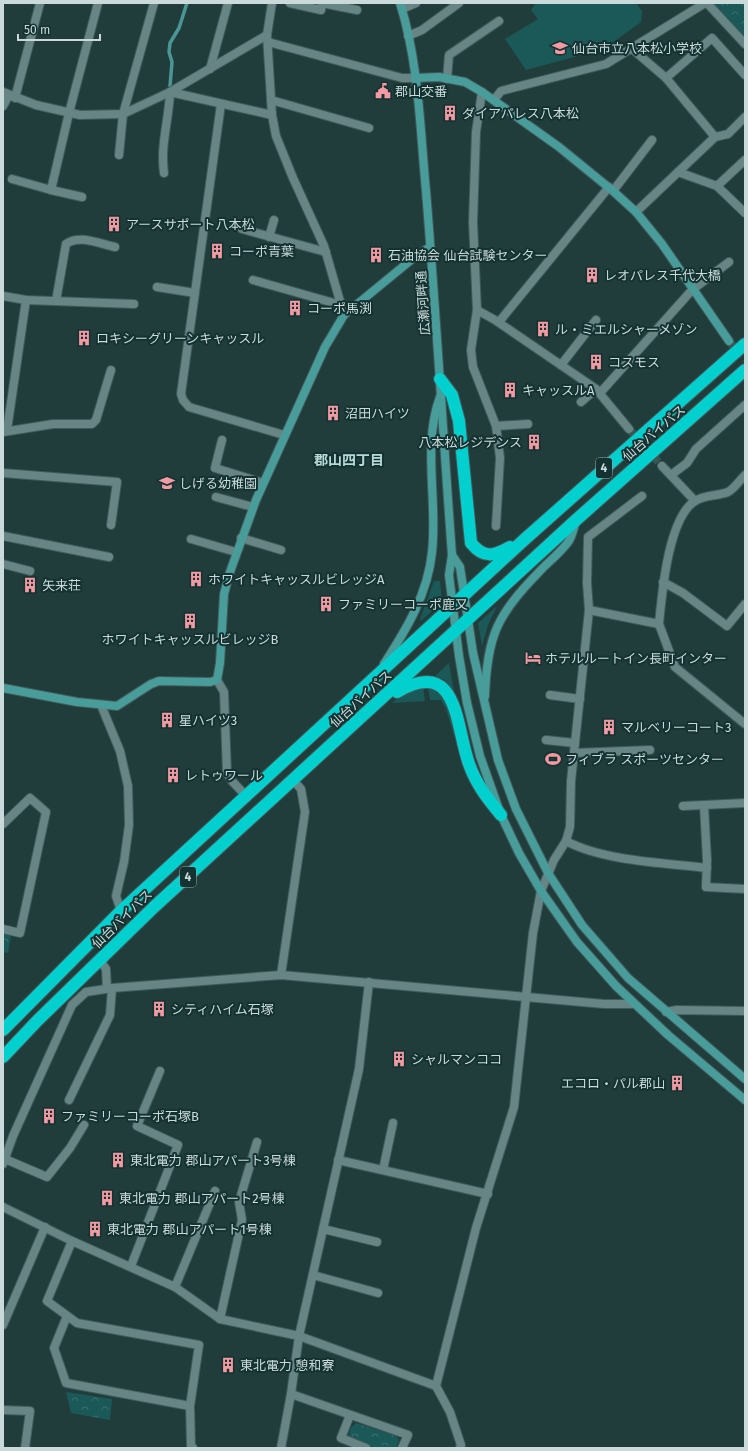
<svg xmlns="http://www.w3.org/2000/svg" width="748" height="1451" font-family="'Fira Sans','Noto Sans JP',sans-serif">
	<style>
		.grass { fill: #1b5958 }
		.park { fill: url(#park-crowns) }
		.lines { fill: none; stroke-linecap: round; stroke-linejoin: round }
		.stream { stroke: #4b9695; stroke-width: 3.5 }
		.street-tunnel { stroke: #3a5554; stroke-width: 8; stroke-dasharray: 8 4; stroke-linecap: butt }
		.secondary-tunnel { stroke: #3a5554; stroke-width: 8; stroke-dasharray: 8 4; stroke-linecap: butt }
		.street-casing { stroke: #405a5a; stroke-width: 10 }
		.secondary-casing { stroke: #405a5a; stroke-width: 10 }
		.highway-casing { stroke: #405a5a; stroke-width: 14 }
		.street { stroke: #668584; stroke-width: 8 }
		.secondary { stroke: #489c9a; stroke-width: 8 }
		.highway { stroke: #02d0ce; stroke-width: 12 }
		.labels { text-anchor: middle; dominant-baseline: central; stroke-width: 4; stroke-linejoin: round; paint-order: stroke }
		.shield { fill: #153232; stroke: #94a8a8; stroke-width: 1 }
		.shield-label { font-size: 12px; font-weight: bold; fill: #cadada }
		.poi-label { font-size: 13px; fill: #cadada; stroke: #153232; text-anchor: start }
		.street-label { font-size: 13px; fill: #cadada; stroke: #153232 }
		.neighbourhood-label { font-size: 14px; font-weight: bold; fill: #b7d8d7; stroke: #153232 }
	</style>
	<defs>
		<pattern id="park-crowns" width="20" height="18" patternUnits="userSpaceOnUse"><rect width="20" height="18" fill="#1b5958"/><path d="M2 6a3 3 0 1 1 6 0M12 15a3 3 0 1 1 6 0" fill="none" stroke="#3b706f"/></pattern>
	</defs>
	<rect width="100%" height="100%" fill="#203d3c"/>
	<!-- grass -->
	<g class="grass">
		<polygon points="536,3 636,3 642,11 641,22 604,49 526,70 505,39 538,19 531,10"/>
		<polygon points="434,581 440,581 442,602 421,621 420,619"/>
		<polygon points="497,606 488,625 482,646 478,623"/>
		<polygon points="449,663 454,692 445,680 435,676"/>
		<polygon points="423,687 425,701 392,703 404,693"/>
		<path d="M428,687c5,1 10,4 14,8 12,14 22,62 27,82l-2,1 -21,-69 -5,-9h-11z"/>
	</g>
	<!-- park -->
	<g class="park">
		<polygon points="712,3 745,3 745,40"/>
		<polygon points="3,933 11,935 8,953 3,952"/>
		<polygon points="66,1392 112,1399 110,1420 71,1413"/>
		<path d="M356,1423l40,13 3,4 -3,8c-15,0 -36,0 -47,-13l1,-6z"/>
	</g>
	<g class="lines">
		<!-- stream -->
		<polyline class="stream" points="170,86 172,62 169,52 170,43 179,28 187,3"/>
		<!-- street-tunnel -->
		<polyline class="street-tunnel" points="629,429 662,466"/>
		<!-- secondary-tunnel -->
		<polyline class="secondary-tunnel" points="729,341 745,360"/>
		<defs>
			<g id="street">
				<polyline points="272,3 267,35 272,115 276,136 293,178 324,246 344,315"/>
				<polyline points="290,3 321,10 322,3 357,10"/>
				<polyline points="707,3 745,44"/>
				<polyline points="402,9 416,3"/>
				<polyline points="408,36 422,30 459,3"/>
				<polyline points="268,42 402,78 415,78"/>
				<polyline points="631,48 666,78 712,38 745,75"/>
				<polyline points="210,69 228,3"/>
				<polyline points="666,78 715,137"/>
				<polyline points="447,79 449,55 499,21"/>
				<polyline points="3,92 36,105 80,115 123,114 170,92 267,35"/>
				<polyline points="482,92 476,132 473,222 477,310 471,350 473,367 496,426 498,441 500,458 496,526"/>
				<polyline points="15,98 40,3"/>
				<polyline points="271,100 369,128"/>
				<polyline points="494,100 501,91 606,64 705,3"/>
				<polyline points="221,104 181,394 183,400 189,407 284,435"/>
				<polyline points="3,106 9,95"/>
				<polyline points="119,155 123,114 154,3"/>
				<polyline points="678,172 717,186 745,213"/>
				<path d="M164,173c-4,-28 5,-53 6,-81l102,23"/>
				<polyline points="12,179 51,190 69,113 98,3"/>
				<polyline points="717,186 745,160"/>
				<polyline points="51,190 82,197"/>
				<polyline points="613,191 652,140"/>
				<polyline points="636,212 715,137 728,134 745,117"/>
				<polyline points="242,229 326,252"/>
				<polyline points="269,237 274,220"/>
				<polyline points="253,280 341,305"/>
				<polyline points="157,287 195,293"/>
				<polyline points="3,296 26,300 134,304"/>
				<path d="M56,301l10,-57c13,-10 34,0 49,3"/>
				<polyline points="477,310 495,320 596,389 629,429"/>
				<polyline points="499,322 609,187"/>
				<polyline points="561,365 596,320"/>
				<polyline points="600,393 692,290 729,262"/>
				<polyline points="581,402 596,389"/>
				<polyline points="496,426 528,424"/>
				<polyline points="7,430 26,300"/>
				<polyline points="3,432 53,424 92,424 96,420 111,370"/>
				<polyline points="222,440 215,468 263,483"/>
				<polyline points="662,466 695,501"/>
				<polyline points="3,473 117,482 111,525"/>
				<polyline points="671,475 687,463 696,449 745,405"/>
				<polyline points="216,497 253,507"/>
				<polyline points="3,536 109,557"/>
				<polyline points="241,538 281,550"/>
				<polyline points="191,539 236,552"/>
				<polyline points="3,564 30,571"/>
				<polyline points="663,582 683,593 727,626 745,604"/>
				<path d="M589,610l70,14c3,-30 9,-106 36,-123 9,-6 23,-5 33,-9 6,-3 12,-12 17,-17"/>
				<polyline points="659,624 675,667 745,724"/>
				<polyline points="217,680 224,692 227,773 232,781 247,797"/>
				<polyline points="550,695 580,699"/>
				<polyline points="101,705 120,751 128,786 129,825 124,862 116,896 121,911"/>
				<polyline points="546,740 575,743"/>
				<polyline points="574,753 650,750"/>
				<polyline points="704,805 707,860 706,887 745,889"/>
				<polyline points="683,806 745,803"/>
				<polyline points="3,824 30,798 46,812 20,933 3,929"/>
				<path d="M566,841c37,20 99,22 141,27"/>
				<polyline points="100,960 106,969 107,989"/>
				<polyline points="281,975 305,812 301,789 293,780"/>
				<polyline points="666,1012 677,1010 745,1011"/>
				<polyline points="69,1100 110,1015 112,988"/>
				<polyline points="5,1159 47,1177 70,1148 84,1125"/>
				<polyline points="338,1160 488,1194"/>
				<polyline points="3,1164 13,1136 72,1005 86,992 112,988 281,975 604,1004 633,1004"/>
				<polyline points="383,1170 393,1123"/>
				<polyline points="3,1207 72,1241 175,1287 220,1319 299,1336 436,1386 450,1412 461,1445 460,1448"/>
				<polyline points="323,1229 377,1242"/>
				<polyline points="72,1241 47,1301 77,1323 199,1345 190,1406 191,1445 193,1448"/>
				<polyline points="131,1266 178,1145 137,1126 160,1071"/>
				<polyline points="313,1275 378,1293"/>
				<polyline points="175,1287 215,1191"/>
				<polyline points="67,1316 54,1348 66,1383 190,1406"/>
				<polyline points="220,1319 242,1220 239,1202 257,1142"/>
				<polyline points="3,1325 45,1227"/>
				<polyline points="436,1386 476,1228 514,1107 533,933 541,891 554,860 566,841 570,827 571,781 589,610 587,583 588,537 642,496"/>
				<polyline points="291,1394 408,1435 402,1448"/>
				<polyline points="3,1410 30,1411 25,1448"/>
				<polyline points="350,1415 341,1438 366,1448"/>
				<polyline points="281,1448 291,1394 299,1336 359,1069 369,982"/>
			</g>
			<g id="secondary">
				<path d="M400,3c19,60 20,126 26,188 10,121 17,243 26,364l-3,20 10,81 8,47 13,53 21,59 18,38 22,38 36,51 39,44 52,49 77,65"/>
				<polyline points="415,78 439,77 465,82 482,92 559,147 613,191 636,212 662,244 729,341"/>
				<polyline points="452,555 460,567 473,653 498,760 516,809 548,873 582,925 628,978 745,1079"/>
				<path d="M384,664c22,-34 44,-70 48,-112 6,-50 -10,-107 8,-155"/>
				<polyline points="3,688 77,702 117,706 151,684 159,681 210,682 217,680 220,663 224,594 230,572 256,500 325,347 344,315 416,256 430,247"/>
				<path d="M485,696c2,-60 12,-81 54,-124 8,-9 26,-23 31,-33 3,-6 4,-12 6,-18"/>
			</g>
			<g id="highway">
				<path d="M440,379l12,16 7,26 12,122c13,16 23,13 39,4"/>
				<path d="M397,692c62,-36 58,33 72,72 7,20 18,34 32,51"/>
				<polyline points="3,1030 121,911 525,539 745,344"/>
				<polyline points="3,1057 38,1020 154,907 576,520 745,370"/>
			</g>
		</defs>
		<!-- street casing -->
		<use href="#street" class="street-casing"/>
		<!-- secondary casing -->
		<use href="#secondary" class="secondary-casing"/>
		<!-- highway casing -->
		<use href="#highway" class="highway-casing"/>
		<!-- street -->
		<use href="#street" class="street"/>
		<!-- secondary -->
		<use href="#secondary" class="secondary"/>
		<!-- highway -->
		<use href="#highway" class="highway"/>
	</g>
	<!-- icons -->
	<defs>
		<symbol id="school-bare" viewBox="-9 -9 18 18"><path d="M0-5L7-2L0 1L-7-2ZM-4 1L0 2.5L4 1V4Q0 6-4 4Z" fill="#f49aa3" stroke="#153232" stroke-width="2.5" paint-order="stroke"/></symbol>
		<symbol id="civic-bare" viewBox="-9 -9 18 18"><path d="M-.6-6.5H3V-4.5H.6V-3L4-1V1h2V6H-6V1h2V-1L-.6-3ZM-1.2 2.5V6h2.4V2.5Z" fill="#f49aa3" stroke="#153232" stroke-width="2.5" paint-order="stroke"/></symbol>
		<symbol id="building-bare" viewBox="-9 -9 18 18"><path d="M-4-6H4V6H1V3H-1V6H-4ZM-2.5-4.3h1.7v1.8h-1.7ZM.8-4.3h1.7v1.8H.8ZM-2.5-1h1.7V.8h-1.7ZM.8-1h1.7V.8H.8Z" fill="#f49aa3" stroke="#153232" stroke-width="2.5" paint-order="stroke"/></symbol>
		<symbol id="hotel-bare" viewBox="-9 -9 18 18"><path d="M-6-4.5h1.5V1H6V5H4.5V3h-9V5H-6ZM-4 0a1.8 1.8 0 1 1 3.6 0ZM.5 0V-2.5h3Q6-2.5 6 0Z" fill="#f49aa3" stroke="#153232" stroke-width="2.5" paint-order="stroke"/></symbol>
		<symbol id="stadium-bare" viewBox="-9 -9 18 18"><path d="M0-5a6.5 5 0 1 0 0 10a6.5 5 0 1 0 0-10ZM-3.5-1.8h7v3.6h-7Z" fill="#f49aa3" stroke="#153232" stroke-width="2.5" paint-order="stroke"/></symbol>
	</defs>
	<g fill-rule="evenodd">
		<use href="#school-bare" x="549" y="37" width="22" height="22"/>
		<use href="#civic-bare" x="372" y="80" width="22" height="22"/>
		<use href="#building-bare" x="439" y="102" width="22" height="22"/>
		<use href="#building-bare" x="103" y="213" width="22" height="22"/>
		<use href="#building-bare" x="206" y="240" width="22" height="22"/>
		<use href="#building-bare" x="365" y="244" width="22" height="22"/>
		<use href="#building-bare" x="581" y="264" width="22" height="22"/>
		<use href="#building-bare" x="284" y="297" width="22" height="22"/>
		<use href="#building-bare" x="532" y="318" width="22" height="22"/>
		<use href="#building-bare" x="73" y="327" width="22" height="22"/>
		<use href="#building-bare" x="585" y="351" width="22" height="22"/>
		<use href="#building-bare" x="499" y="379" width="22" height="22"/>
		<use href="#building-bare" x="322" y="402" width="22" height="22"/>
		<use href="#building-bare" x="523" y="431" width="22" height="22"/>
		<use href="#school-bare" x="156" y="472" width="22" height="22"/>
		<use href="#building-bare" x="185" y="568" width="22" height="22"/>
		<use href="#building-bare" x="19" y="574" width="22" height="22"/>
		<use href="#building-bare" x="315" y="593" width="22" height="22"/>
		<use href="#building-bare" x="179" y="610" width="22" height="22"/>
		<use href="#hotel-bare" x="522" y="647" width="22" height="22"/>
		<use href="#building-bare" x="156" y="709" width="22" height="22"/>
		<use href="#building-bare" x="598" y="716" width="22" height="22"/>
		<use href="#stadium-bare" x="542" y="748" width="22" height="22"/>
		<use href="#building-bare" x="162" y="764" width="22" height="22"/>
		<use href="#building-bare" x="148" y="998" width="22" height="22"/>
		<use href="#building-bare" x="388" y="1048" width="22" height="22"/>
		<use href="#building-bare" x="666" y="1072" width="22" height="22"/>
		<use href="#building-bare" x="38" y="1105" width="22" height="22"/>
		<use href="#building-bare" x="107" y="1149" width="22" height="22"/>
		<use href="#building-bare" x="96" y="1187" width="22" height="22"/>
		<use href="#building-bare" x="84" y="1218" width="22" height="22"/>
		<use href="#building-bare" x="217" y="1354" width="22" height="22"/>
	</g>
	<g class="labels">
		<!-- shield labels -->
		<g class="shield">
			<rect x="596" y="458" width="16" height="20" rx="3"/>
			<rect x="180" y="867" width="16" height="20" rx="3"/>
		</g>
		<g class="shield-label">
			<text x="604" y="468">4</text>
			<text x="188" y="877">4</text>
		</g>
		<!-- poi labels -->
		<g class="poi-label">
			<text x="572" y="48">仙台市立八本松小学校</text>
			<text x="395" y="91">郡山交番</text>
			<text x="462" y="113">ダイアパレス八本松</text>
			<text x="126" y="224">アースサポート八本松</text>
			<text x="229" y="251">コーポ青葉</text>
			<text x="388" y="255">石油協会 仙台試験センター</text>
			<text x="604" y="275">レオパレス千代大橋</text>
			<text x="307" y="308">コーポ馬渕</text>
			<text x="555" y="329">ル・ミエルシャーメゾン</text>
			<text x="96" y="338">ロキシーグリーンキャッスル</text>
			<text x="608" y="362">コスモス</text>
			<text x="522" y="390">キャッスルA</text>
			<text x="345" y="413">沼田ハイツ</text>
			<text x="522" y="442" text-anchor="end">八本松レジデンス</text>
			<text x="179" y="483">しげる幼稚園</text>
			<text x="208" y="579">ホワイトキャッスルビレッジA</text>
			<text x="42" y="585">矢来荘</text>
			<text x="338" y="604">ファミリーコーポ鹿又</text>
			<text x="190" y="639" text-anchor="middle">ホワイトキャッスルビレッジB</text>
			<text x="545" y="658">ホテルルートイン長町インター</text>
			<text x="179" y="720">星ハイツ3</text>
			<text x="621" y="727">マルベリーコート3</text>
			<text x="565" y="759">フィブラ スポーツセンター</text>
			<text x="185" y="775">レトゥワール</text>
			<text x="171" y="1009">シティハイム石塚</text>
			<text x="411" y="1059">シャルマンココ</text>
			<text x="665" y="1083" text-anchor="end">エコロ・パル郡山</text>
			<text x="61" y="1116">ファミリーコーポ石塚B</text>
			<text x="130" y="1160">東北電力 郡山アパート3号棟</text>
			<text x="119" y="1198">東北電力 郡山アパート2号棟</text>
			<text x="107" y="1229">東北電力 郡山アパート1号棟</text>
			<text x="240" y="1365">東北電力 憩和寮</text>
		</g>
		<!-- street labels -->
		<g class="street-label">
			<text transform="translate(423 303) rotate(-94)">広瀬河畔通</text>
			<text transform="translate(654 433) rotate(-41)">仙台バイパス</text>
			<text transform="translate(361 699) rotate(-42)">仙台バイパス</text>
			<text transform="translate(122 919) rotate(-44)">仙台バイパス</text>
		</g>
		<!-- neighbourhood labels -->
		<g class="neighbourhood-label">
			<text x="349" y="460">郡山四丁目</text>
		</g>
	</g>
	<!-- border -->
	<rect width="748" height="1451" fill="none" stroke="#cadada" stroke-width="8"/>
	<!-- scale -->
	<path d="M18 34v6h82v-6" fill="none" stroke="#cadada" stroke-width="2"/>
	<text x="24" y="34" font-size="12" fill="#cadada" stroke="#153232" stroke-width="3" paint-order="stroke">50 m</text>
</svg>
